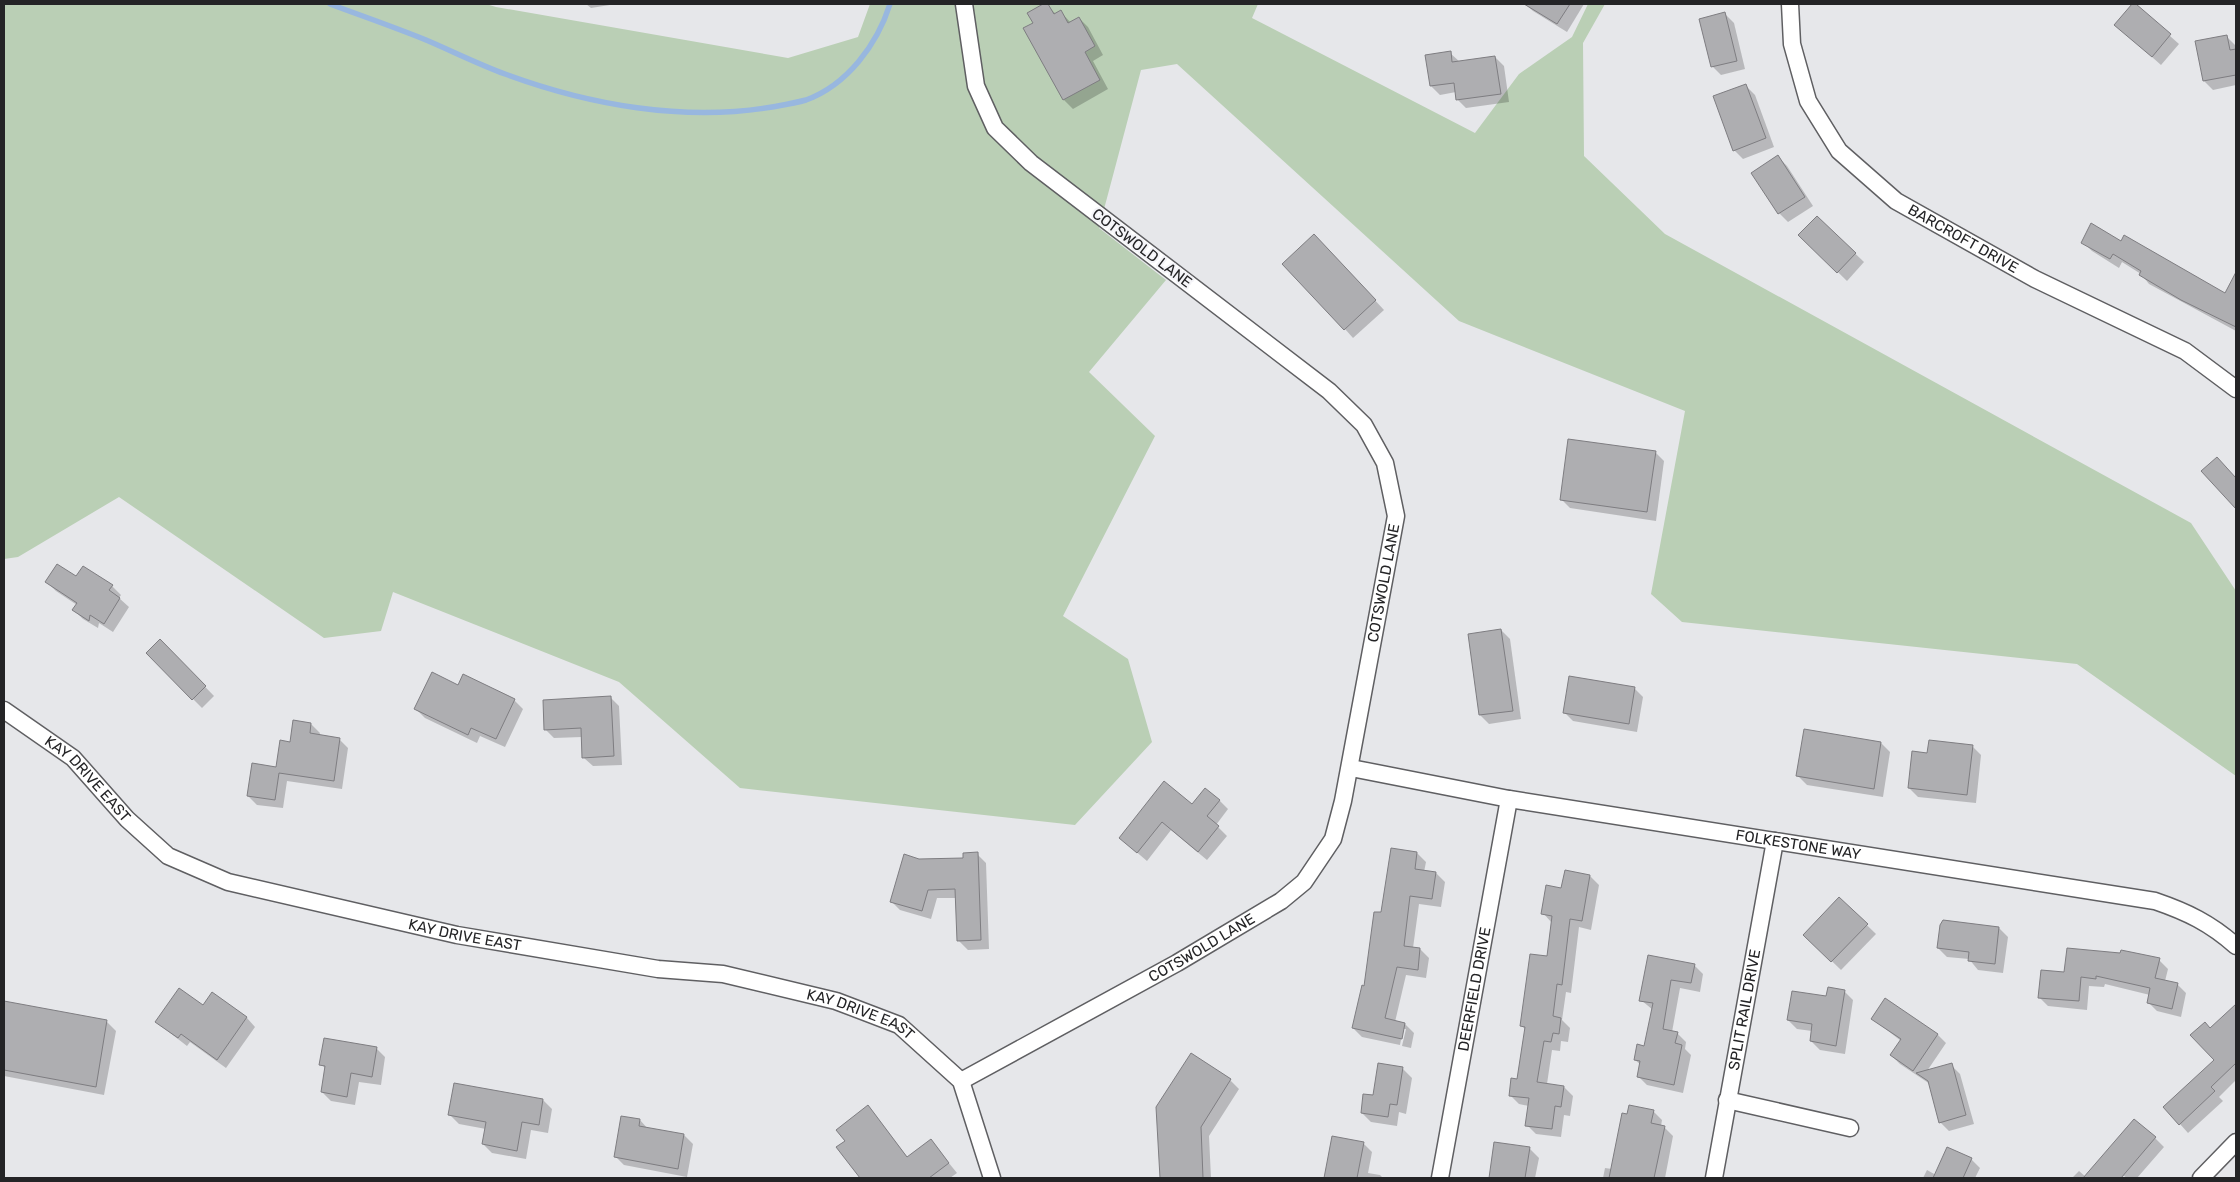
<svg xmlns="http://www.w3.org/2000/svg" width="2240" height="1182" font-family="Rubik,sans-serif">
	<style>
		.green { fill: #bacfb5 }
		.shadow { fill: #0003 }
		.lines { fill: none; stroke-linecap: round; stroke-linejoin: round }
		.stream { stroke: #98b7df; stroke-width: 5.5 }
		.building { fill: #aeaeb1; stroke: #7e7d81 }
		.street-casing { stroke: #5f5f62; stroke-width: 19 }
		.street { stroke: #fff; stroke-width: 16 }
		.labels { text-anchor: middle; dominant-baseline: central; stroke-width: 4; stroke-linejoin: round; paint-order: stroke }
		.street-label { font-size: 15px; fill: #242426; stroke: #f4f4f8 }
	</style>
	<rect width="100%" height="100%" fill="#e6e7ea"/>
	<!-- green -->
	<polygon class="green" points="4,4 486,4 496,7 788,58 858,37 870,4 1258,4 1252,18 1475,133 1519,74 1572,37 1588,4 1605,4 1583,43 1584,156 1665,234 2191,523 2236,591 2236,776 2077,664 1682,622 1651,594 1685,411 1459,321 1177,64 1141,70 1099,228 1166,280 1089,372 1155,436 1063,616 1128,659 1152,742 1075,825 740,788 619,682 393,592 381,631 324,638 119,497 18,557 4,559"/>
	<!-- shadow -->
	<g class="shadow">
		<polygon points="586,4 616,4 591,8"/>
		<polygon points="1045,4 1056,14 1060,11 1071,23 1079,18 1088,27 1103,55 1093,61 1108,89 1073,109 1064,100 1024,29 1034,23 1028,13"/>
		<polygon points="1525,4 1584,4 1567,32 1533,11"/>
		<polygon points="2134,4 2179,44 2161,65 2116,25"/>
		<polygon points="1725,14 1734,23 1745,69 1721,75 1712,66"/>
		<polygon points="2226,36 2235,45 2236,85 2213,90 2204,81"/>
		<polygon points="1450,53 1460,62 1495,57 1504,66 1509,102 1466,108 1457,99 1456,92 1440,95 1431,86"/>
		<polygon points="1746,86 1755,95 1774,147 1743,159 1734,150"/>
		<polygon points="1778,157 1787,166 1813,206 1788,222 1779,213"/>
		<polygon points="1817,217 1864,262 1847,281 1800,235"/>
		<polygon points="2083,242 2121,243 2225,295 2229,287 2236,291 2236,331 2149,284 2141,274 2122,262 2119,268 2092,251"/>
		<polygon points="1323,244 1384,310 1353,338 1345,329"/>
		<polygon points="1655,452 1664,461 1656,521 1570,508 1561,499"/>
		<polygon points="77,578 112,586 121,595 119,598 129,607 113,632 99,623 98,628 83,619 74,610 77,605 56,591 47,582"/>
		<polygon points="1501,630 1510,639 1521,719 1489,724 1480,715 1469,635"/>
		<polygon points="160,640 214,696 202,708 147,653"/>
		<polygon points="458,686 514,700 523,709 505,747 480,736 477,743 425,718 416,709"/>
		<polygon points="1634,688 1643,697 1637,732 1573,721 1564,712"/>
		<polygon points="610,697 619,706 622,765 593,766 584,758 582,737 554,738 545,729"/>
		<polygon points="311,724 320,733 319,736 339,739 348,748 342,789 287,781 283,808 257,805 248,796 277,768"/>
		<polygon points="1881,743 1890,752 1883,797 1807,785 1798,776"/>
		<polygon points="1972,746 1981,755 1976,803 1918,797 1909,788 1928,754"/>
		<polygon points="1219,800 1228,809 1216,825 1227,836 1207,860 1171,830 1147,861 1120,838 1192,805"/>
		<polygon points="1417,853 1426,862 1424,872 1436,873 1445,882 1441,907 1419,904 1413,948 1420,949 1429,958 1426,978 1406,975 1395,1022 1405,1024 1414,1033 1411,1048 1402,1046 1406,1029 1403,1029 1400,1045 1362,1037 1353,1028 1365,987 1382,914"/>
		<polygon points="977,854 986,863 989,949 968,950 959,941 957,898 937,898 931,919 900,910 891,901 919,860 965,859"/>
		<polygon points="1590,876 1599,885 1591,930 1579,927 1571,993 1566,992 1562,1020 1570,1028 1568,1042 1561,1041 1560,1051 1552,1050 1547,1084 1564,1087 1573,1096 1570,1116 1564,1115 1561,1137 1536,1134 1527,1125 1529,1106 1519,1104 1510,1095 1518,1081 1526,1030 1521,1025 1548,958 1552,923 1543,913 1562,890"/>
		<polygon points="1839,898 1876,934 1841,970 1805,935"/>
		<polygon points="1999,928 2008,937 2003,973 1978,970 1969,959 1947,957 1938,948"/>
		<polygon points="1649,957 1694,965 1703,974 1700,992 1680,988 1672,1032 1677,1033 1686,1042 1685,1049 1691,1055 1683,1093 1647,1085 1638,1076 1641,1065 1635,1060 1645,1047 1653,1010 1641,1000"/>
		<polygon points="2159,960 2168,969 2165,981 2177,984 2186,993 2181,1017 2157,1011 2148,1002 2150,995 2105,984 2104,987 2089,986 2087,1010 2048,1006 2039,997 2065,974"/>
		<polygon points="1844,991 1853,1000 1845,1054 1820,1050 1811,1041 1812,1031 1797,1029 1788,1020 1828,998"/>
		<polygon points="212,994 247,1018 255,1027 226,1068 190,1042 187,1046 156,1022 203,1007"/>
		<polygon points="4,1003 107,1022 116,1031 104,1095 4,1076"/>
		<polygon points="2232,1010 2236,1014 2236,1080 2219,1097 2223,1101 2188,1133 2180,1124 2216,1060 2210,1030"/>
		<polygon points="1873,1019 1937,1034 1946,1043 1927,1071 1951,1065 1960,1074 1974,1124 1949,1131 1940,1122 1930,1084 1900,1064 1891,1055 1901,1041"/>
		<polygon points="376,1048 385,1057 381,1085 359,1082 355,1105 331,1101 322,1092 326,1069 321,1064"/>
		<polygon points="1379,1065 1403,1069 1412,1078 1406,1114 1399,1112 1397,1126 1371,1122 1362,1113 1374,1097"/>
		<polygon points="1230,1080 1239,1089 1209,1136 1211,1178 1162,1178 1158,1108"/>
		<polygon points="543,1100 552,1109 548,1133 531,1130 526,1159 492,1153 483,1144 486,1129 459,1124 450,1115"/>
		<polygon points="868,1107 908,1158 931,1141 957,1173 950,1178 861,1178 838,1148 846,1142"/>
		<polygon points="1653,1111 1662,1120 1661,1126 1664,1127 1673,1136 1665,1178 1603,1178 1605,1168 1612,1169 1628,1115"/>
		<polygon points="640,1120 648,1129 684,1135 693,1144 687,1177 624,1165 615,1156"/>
		<polygon points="1333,1137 1363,1143 1372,1152 1368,1173 1380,1175 1383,1178 1325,1178"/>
		<polygon points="2155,1138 2164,1147 2137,1178 2127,1178 2124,1176 2121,1178 2072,1178 2079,1171 2086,1177"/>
		<polygon points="1495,1143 1530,1149 1539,1158 1535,1178 1490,1178"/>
		<polygon points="1971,1159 1980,1168 1975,1178 1923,1178 1927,1170 1936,1175"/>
	</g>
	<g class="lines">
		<!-- stream -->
		<path class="stream" d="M330,4c32,12 64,23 96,36 26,11 52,24 79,34 84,31 179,48 267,33 11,-2 23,-4 34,-7 41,-15 71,-55 84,-96"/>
	</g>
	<!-- building -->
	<g class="building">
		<polygon points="1043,4 1048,4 1054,14 1061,10 1068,23 1079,17 1095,46 1085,52 1100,80 1063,100 1023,28 1033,23 1027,13"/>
		<polygon points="1524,4 1570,4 1557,24"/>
		<polygon points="2132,4 2136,4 2171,34 2152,57 2114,25"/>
		<polygon points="1725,12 1737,61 1711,67 1699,19"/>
		<polygon points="2227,35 2230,50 2236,49 2236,75 2203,81 2195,41"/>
		<polygon points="1451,51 1452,62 1495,56 1501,94 1456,100 1454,83 1430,86 1425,55"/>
		<polygon points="1746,84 1766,138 1733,151 1713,96"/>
		<polygon points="1778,155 1805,197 1778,214 1751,173"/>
		<polygon points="1817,216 1856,253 1837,273 1798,235"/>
		<polygon points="2091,223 2121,241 2124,235 2225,293 2236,272 2236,327 2181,300 2139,275 2141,271 2113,254 2110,259 2081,243"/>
		<polygon points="1314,234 1376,300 1344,330 1282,264"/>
		<polygon points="1568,439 1656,451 1647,512 1560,500"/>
		<polygon points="2217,457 2236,478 2236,509 2201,471"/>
		<polygon points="57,564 76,576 83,566 113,585 109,590 120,598 104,624 90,615 89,621 72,610 77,603 45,582"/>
		<polygon points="1501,629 1513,711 1479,715 1468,634"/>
		<polygon points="160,639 206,686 192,700 146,653"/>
		<polygon points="432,672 458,685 463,674 515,699 496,739 471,728 468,735 414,709"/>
		<polygon points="1569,676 1635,687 1629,724 1563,713"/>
		<polygon points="611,696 614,756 582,758 581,728 544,730 543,700"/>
		<polygon points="293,720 311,723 310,733 340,738 334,781 279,773 275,800 247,796 252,763 276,767 280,740 290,742"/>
		<polygon points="1804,729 1881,742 1874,789 1796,776"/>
		<polygon points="1929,740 1973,745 1967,795 1908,788 1912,751 1927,753"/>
		<polygon points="1164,781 1192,804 1205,788 1220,800 1207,816 1219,826 1198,852 1162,822 1137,853 1119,838"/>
		<polygon points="1391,848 1417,852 1415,869 1436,872 1432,899 1410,896 1404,946 1420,948 1418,970 1397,967 1385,1018 1405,1023 1402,1039 1352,1028 1362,985 1364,986 1374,912 1381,912"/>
		<polygon points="978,852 981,940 957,941 955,889 928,890 922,911 890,902 904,854 919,859 963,858 963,853"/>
		<polygon points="1565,870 1590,875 1582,921 1570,919 1562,985 1557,984 1553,1016 1561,1018 1559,1034 1553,1033 1551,1042 1544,1041 1537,1082 1564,1086 1561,1107 1555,1106 1552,1129 1525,1126 1529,1098 1509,1096 1511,1078 1517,1079 1525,1027 1520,1026 1530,954 1547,956 1552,916 1541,914 1546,885 1561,888"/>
		<polygon points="1839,897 1868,924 1831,962 1803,935"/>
		<polygon points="1943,920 1999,927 1995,964 1968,961 1969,952 1937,948 1940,925"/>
		<polygon points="2067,948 2120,953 2121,950 2160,958 2155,978 2178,983 2172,1009 2147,1003 2150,988 2096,976 2096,979 2081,977 2079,1001 2038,998 2041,970 2064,972"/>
		<polygon points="1648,955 1695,964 1691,983 1671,980 1663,1029 1678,1032 1675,1043 1682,1045 1674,1085 1637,1077 1640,1061 1634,1060 1637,1044 1644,1046 1653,1003 1639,1001"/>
		<polygon points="1828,987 1845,990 1836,1046 1810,1041 1812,1024 1787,1020 1792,991 1826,996"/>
		<polygon points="179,988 203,1005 212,992 247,1017 217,1060 181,1034 178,1038 155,1022"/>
		<polygon points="1885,998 1938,1034 1913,1071 1890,1055 1901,1039 1871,1019"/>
		<polygon points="4,1001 107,1020 96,1087 4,1070"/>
		<polygon points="2236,1004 2236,1063 2211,1087 2215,1091 2179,1125 2163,1107 2214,1060 2190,1035 2205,1022 2210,1028"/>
		<polygon points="324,1038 377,1047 372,1077 351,1073 347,1097 321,1092 325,1066 319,1065"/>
		<polygon points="1191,1053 1231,1079 1201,1127 1203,1178 1160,1178 1156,1107"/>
		<polygon points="1378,1063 1403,1067 1397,1105 1390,1104 1388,1117 1361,1113 1363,1094 1373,1095"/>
		<polygon points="1952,1063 1966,1115 1939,1123 1928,1081 1916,1073"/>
		<polygon points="454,1083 543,1099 539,1125 522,1122 517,1151 482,1144 486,1122 448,1115"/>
		<polygon points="868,1105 907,1157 931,1139 949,1163 929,1178 860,1178 836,1147 845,1141 836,1130"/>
		<polygon points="1629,1105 1654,1110 1651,1123 1665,1126 1654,1178 1609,1178 1622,1113 1627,1114"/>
		<polygon points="621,1116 640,1119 639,1126 684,1134 678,1169 614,1157"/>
		<polygon points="2134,1119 2156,1137 2121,1178 2083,1178"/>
		<polygon points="1332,1136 1364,1142 1357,1178 1324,1178"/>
		<polygon points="1494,1142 1530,1147 1525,1178 1489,1178"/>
		<polygon points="1947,1147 1972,1158 1963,1178 1933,1178"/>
	</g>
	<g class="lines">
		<defs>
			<g id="street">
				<path id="s1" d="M1790,4l2,40 16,57 31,50 57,50 139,78 150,72 51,38"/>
				<path id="s2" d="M4,710l69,48 54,61 41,37 60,26 229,53 201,34 65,5 113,27 63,24 62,56 31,97"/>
				<path id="s3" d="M1351,768l158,31 646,102c32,11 55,22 81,45"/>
				<path id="s4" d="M961,1081l216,-118 104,-62 23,-19 29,-43 10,-38 53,-285 -11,-53 -21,-38 -35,-34 -298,-228 -36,-35 -19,-42 -12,-82"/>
				<polyline points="1727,1100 1850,1128"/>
				<path id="s5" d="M1440,1178l69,-379"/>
				<path id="s6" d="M1714,1178l61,-337"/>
				<polyline points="2201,1178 2236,1142"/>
			</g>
		</defs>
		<!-- street casing -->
		<use href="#street" class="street-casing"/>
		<!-- street -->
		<use href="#street" class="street"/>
	</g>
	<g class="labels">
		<!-- street labels -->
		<g class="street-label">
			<text stroke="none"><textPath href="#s1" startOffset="311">BARCROFT DRIVE</textPath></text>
			<text transform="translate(1142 248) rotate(37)">COTSWOLD LANE</text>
			<text stroke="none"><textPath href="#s4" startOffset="710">COTSWOLD LANE</textPath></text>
			<text stroke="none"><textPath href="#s2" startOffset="109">KAY DRIVE EAST</textPath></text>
			<text stroke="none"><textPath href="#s3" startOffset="454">FOLKESTONE WAY</textPath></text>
			<text stroke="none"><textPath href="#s2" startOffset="529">KAY DRIVE EAST</textPath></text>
			<text stroke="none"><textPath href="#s4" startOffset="275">COTSWOLD LANE</textPath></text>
			<text stroke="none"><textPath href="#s5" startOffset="192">DEERFIELD DRIVE</textPath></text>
			<text stroke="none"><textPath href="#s6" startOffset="171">SPLIT RAIL DRIVE</textPath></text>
			<text stroke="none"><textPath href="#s2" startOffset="934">KAY DRIVE EAST</textPath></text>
		</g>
	</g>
	<!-- border -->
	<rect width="2240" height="1182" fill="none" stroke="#242426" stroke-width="10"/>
</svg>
